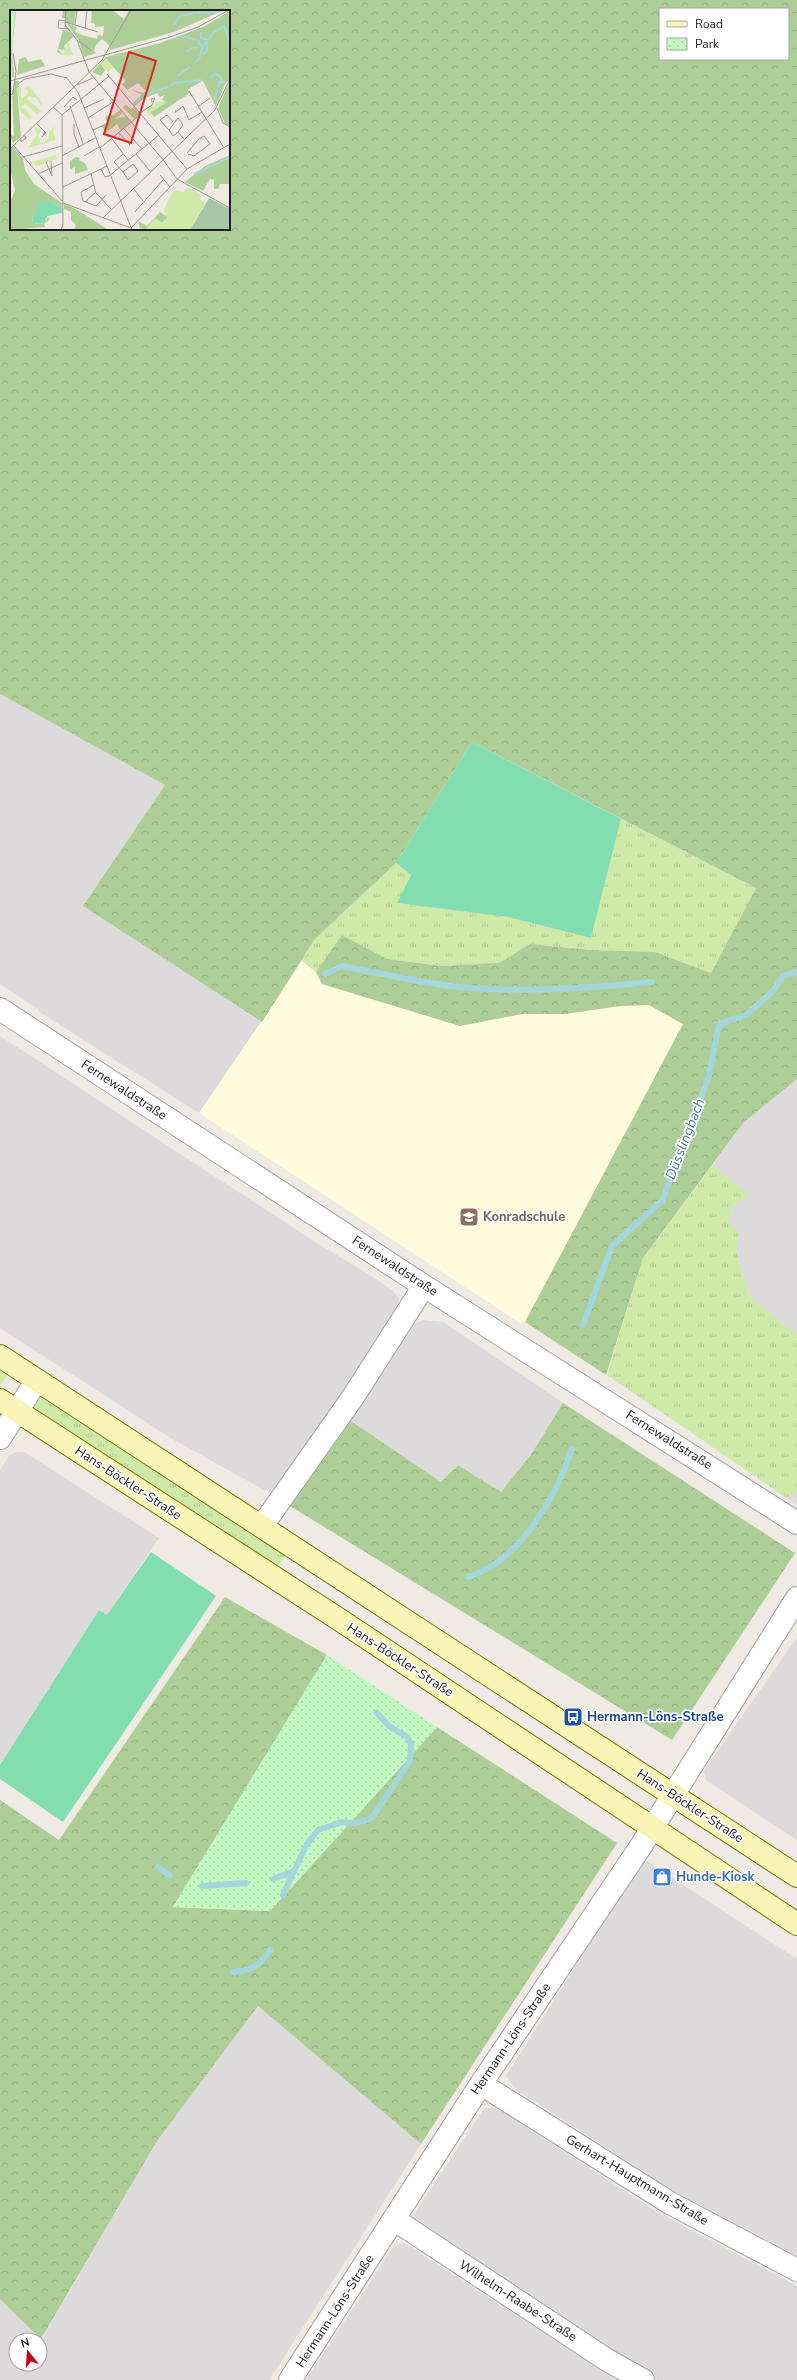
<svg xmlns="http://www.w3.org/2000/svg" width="797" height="2380" font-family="'Nunito Sans',sans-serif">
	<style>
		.residential { fill: #dcdadb; fill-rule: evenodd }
		.education { fill: #fffbdc }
		.grass { fill: url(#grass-tufts) }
		.forest { fill: url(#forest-crowns); fill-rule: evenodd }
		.park { fill: url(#park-dots) }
		.pitch { fill: #82ddb0 }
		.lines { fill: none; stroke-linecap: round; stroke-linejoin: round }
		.stream { stroke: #a4d6dc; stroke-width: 6 }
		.street-casing { stroke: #a2a2a2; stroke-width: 24 }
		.secondary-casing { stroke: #747306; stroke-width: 24 }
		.street { stroke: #fff; stroke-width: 22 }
		.secondary { stroke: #f9f5b7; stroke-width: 22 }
		.labels { text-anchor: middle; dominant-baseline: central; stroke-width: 3.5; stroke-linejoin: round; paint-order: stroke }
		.street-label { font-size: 13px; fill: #1e1e1e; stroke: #fff }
		.education-label { font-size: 13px; font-weight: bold; fill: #785e54; stroke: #fff; text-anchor: start }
		.transit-label { font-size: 13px; font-weight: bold; fill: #164399; stroke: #fff; text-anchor: start }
		.shop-label { font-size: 13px; font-weight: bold; fill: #366cbe; stroke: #fff; text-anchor: start }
		.water-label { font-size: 14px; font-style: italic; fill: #457a9c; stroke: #fff }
		.inset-river { fill: none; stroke: #a4d6dc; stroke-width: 2 }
		.inset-road { fill: none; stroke: #9b9894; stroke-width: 1 }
		.view { fill: #d62828; fill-opacity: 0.15; stroke: #d62828; stroke-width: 2 }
		.inset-edge { fill: none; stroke: #1e1e1e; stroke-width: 2 }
	</style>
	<defs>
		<pattern id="grass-tufts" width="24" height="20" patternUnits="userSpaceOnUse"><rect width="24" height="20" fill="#cfe9a9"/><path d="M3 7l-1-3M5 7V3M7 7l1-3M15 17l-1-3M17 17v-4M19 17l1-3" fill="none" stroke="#b1c791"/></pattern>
		<pattern id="forest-crowns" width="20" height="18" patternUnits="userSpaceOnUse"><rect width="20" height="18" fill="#aece98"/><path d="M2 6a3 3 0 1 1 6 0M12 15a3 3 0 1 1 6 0" fill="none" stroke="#95b083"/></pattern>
		<pattern id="park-dots" width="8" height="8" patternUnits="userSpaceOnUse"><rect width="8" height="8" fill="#c2f9c0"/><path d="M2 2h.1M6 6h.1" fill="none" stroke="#a6d5a5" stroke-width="1.8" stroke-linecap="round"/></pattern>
	</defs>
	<rect width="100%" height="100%" fill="#efeae3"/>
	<!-- residential -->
	<g class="residential">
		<polygon points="0,694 165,785 83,906 262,1022 199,1113 38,1011 38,1009 0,984"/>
		<polygon points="0,1036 315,1242 373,1277 392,1290 399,1298 397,1317 279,1486 270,1490 264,1490 174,1440 0,1328"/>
		<polygon points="797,1079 797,1335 749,1296 736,1251 740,1233 729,1224 731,1207 750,1195 712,1166 743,1123"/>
		<polygon points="423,1320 443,1322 563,1403 532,1453 501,1492 458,1465 441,1482 351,1421 412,1325"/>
		<polygon points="16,1452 24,1452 159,1538 107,1615 99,1610 0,1765 0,1470 9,1456"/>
		<polygon points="797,1490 797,1505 785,1497 793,1496"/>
		<polygon points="797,1637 797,1840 706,1780 704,1771"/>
		<polygon points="647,1861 797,1959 797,2256 672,2190 517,2090 506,2076 642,1862"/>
		<path d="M258,2006l163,138 -152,236h-269v-81l42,40 115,-198zM16,2340h24v24h-24z"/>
		<polygon points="487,2108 496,2108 503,2112 657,2212 797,2286 797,2380 658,2380 415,2223 413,2216 483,2110"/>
		<polygon points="404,2243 509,2310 615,2380 306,2380 394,2246"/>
	</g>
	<!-- education -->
	<polygon class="education" points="302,961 316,972 322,984 460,1026 522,1014 565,1014 620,1006 649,1005 683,1024 525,1322 520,1323 199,1113"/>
	<!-- grass -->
	<g class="grass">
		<polygon points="621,819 756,888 711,973 655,952 590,950 530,944 499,963 441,966 387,959 342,935 316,972 302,961 315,939 396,863 411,875 398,903 508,917 591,938"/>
		<polygon points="712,1166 750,1195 731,1207 729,1224 740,1232 736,1251 749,1296 797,1335 797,1490 793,1496 785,1497 607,1375 643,1258"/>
		<polygon points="0,1363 11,1370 0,1386"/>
		<polygon points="41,1394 289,1552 274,1571 33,1411 34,1401"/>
	</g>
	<!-- forest -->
	<g class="forest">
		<path d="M0,0h797v1079l-54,44 -100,135 -37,117 -81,-53 158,-298 -34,-19 -29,1 -55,8h-43l-62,12 -138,-42 -6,-12 26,-37 45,24 54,7 58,-3 31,-19 60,6 65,2 56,21 45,-85 -284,-146 -76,121 -81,76 -53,83 -179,-116 82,-121 -165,-91zM660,9h128v50h-128zM11,11h218v218h-218z"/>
		<polygon points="563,1403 795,1553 672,1740 290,1506 351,1421 441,1482 458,1465 501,1492 532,1453"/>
		<polygon points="225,1597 327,1655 173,1907 270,1911 437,1727 617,1843 421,2144 258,2006 157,2141 41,2339 0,2299 0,1800 59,1840"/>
	</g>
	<!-- park -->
	<polygon class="park" points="327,1655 437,1727 270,1911 173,1907"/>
	<!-- pitch -->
	<g class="pitch">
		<polygon points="472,742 621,819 591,938 508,917 397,903 411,875 396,863"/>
		<polygon points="151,1552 216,1596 63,1822 0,1779 0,1765 99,1610 107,1615"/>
	</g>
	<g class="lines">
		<!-- stream -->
		<g class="stream">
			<path d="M325,974l17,-8c38,7 78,17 116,21 64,6 131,1 194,-5"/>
			<polyline points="583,1325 612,1246 662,1201 709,1076 719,1024 746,1015 772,992 783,976 797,972"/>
			<path d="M468,1577c51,-15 88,-80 104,-128"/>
			<polyline points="158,1867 170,1876"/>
			<polyline points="273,1879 294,1871 307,1844 318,1830 342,1822 356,1823 372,1818 410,1761 411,1744 407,1737 389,1726 377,1713"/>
			<polyline points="202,1886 246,1883"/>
			<polyline points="283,1895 294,1871"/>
			<path d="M233,1972c21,-2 25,-5 37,-22"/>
		</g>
		<defs>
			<g id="street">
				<polyline points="0,1009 424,1286 797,1523"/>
				<polyline points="0,1438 37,1380"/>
				<polyline points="262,1526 353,1397 424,1286"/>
				<polyline points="481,2084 670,2203 797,2270"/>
				<polyline points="395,2220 607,2360 643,2380"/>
				<polyline points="290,2380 481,2084 641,1846 797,1598"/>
			</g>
			<g id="secondary">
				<polyline points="0,1356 797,1876"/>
				<polyline points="0,1400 340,1620 797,1924"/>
			</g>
		</defs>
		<!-- street casing -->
		<use href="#street" class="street-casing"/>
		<!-- secondary casing -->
		<use href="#secondary" class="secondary-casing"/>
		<!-- street -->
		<use href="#street" class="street"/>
		<!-- secondary -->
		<use href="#secondary" class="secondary"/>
	</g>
	<!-- icons -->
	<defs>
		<symbol id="school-square" viewBox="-11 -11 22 22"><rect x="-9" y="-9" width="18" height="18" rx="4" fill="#8d6e63" stroke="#fff"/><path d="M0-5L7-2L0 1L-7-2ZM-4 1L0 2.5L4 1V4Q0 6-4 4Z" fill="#fff"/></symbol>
		<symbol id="bus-square" viewBox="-11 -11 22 22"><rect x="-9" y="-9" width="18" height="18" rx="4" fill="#1a4fb4" stroke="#fff"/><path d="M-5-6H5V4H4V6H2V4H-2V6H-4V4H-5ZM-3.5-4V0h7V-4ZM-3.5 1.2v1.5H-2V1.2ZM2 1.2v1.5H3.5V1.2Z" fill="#fff"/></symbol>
		<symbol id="shop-square" viewBox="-11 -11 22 22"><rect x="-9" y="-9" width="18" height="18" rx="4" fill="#3f7fe0" stroke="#fff"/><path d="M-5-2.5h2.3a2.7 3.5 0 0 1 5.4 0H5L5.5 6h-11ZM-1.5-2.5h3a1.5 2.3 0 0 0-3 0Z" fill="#fff"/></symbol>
	</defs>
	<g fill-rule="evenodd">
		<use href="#school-square" x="458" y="1206" width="22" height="22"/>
		<use href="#bus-square" x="562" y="1706" width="22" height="22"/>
		<use href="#shop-square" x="651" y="1866" width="22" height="22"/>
	</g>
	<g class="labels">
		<!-- street labels -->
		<g class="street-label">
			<text transform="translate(124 1090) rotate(33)">Fernewaldstraße</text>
			<text transform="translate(395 1266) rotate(33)">Fernewaldstraße</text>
			<text transform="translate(669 1440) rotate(32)">Fernewaldstraße</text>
			<text transform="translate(128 1483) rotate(33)">Hans-Böckler-Straße</text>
			<text transform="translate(400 1660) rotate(33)">Hans-Böckler-Straße</text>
			<text transform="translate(690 1806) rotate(33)">Hans-Böckler-Straße</text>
			<text transform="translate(511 2039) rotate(-56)">Hermann-Löns-Straße</text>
			<text transform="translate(637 2180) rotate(31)">Gerhart-Hauptmann-Straße</text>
			<text transform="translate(518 2301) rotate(33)">Wilhelm-Raabe-Straße</text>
			<text transform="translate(335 2311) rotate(-57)">Hermann-Löns-Straße</text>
		</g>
		<!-- education labels -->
		<g class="education-label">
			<text x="483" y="1217">Konradschule</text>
		</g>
		<!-- transit labels -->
		<g class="transit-label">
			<text x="587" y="1717">Hermann-Löns-Straße</text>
		</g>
		<!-- shop labels -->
		<g class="shop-label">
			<text x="676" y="1877">Hunde-Kiosk</text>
		</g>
		<!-- water labels -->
		<g class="water-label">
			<text transform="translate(685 1139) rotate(-69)">Düsslingbach</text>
		</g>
	</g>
	<!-- overview -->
	<g transform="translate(10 10)">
		<rect width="220" height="220" fill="#efeae3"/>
		<path d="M58,32l5,13 -6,1 -4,-1zM18,75l15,18 -2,2 -5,-7 -8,-2 -1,3 14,12 -3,4 -13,-11 -3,3 11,10 -4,2 -9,-8 -3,-25 4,3v9l5,-2 2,-5 -3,-3zM149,91l7,2 -17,13 -3,-6zM24,116l8,4 -4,5 3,8 7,-4 1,-7 6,-6 -2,5 3,9 -28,8 9,-14z" fill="#cfe9a9"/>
		<path d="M0,0h6l-4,41 2,26h-2zM66,0l-2,15 -8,-3v-4h-4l1,-7h-3zM79,0h23l12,9 5,-9 93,1 -48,21 -64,18 -1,-5 -7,-6 -6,6 -2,6 2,2 -12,4 -6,-18 -12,-16 11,4 -2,5 7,3 15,4 1,-4 5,1 1,-10 -9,1v-3l-4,-1 1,-11zM220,1v68l-5,5 -9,23 -13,-26 -15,8 2,4 -36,24 -3,-5 15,-9 -4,-4 3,-4 -5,2 -3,-4 -14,6 -8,7 -2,-3 9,-8 -12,-6 13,4 3,-2 -8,-8 -11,7 -5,-6 4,-3 -20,-22 -5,5 4,6 -4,6 -9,-4 14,-15 54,-14 43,-16zM53,20l6,1 5,5 -10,10 1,4 -7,-1 5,6 -6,-3zM16,47l2,5 13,-3 4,7 -28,9 2,-16zM220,70v46l-5,-2 -7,-16zM5,71h4l-1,4 3,5 -1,4 1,-5 -4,-2 4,50 -8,6 -3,-8 4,1 -2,-41zM116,95l5,4 3,-2 6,7 -6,5 -11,-12zM110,100l3,3 -8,6 11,-3 5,6 -10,9 -4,-7 -11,9 -4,-7 5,-4 -2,-5 5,-3 2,2zM3,136l10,12 2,12 9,14 28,19v5l-10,-6 -15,12h-5l1,10 12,-1 3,-6 1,3 -5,4 1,3 -35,3v-27l5,-13 -5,-22v-18zM220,145v29h-10l-2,5h-4v-9l-4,-1 -7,12 -18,-9 20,-16zM66,147l4,1 -1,2 6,3 3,7 -13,4v-7l-5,3v-9zM54,194l10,4 35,22h-35l2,-5 -5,-5v-8l-7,-3zM150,202l8,5 -6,6 -15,7h-4l-4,-6 3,6h-2l-2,-9 9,5z" fill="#aece98"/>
		<path d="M199,188l21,11v21h-40z" fill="#a5c7a6"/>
		<path d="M0,0h5l-3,40 -2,-1z" fill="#c2f9c0"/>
		<path d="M96,49l7,9 -5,4 -7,-8zM46,145l1,4 -19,7 -6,-4zM177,177l14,8 -1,4 6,4 -16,27 -44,-1 9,-11 8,5 4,-6 -3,-7 6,-14 4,-5 10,1z" fill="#cfe9a9"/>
		<path d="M31,192h11l10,6v5l-15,3 -2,7 -12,1 -1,-10h5v-9z" fill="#82ddb0"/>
		<path class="inset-river" d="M186,3l22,-1M164,15l6,-9 15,-3M170,26l18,4 4,7M199,29l5,-7 10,-6 6,17M176,42l7,-5 4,1M193,45l4,-4v-9M185,53l4,-4 4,-13 5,-6 -7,-2v-6M167,66l13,-9M199,68l7,-4 5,3v5h4M160,76l4,-3 28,-3M204,90l6,-19M125,94l8,-9 26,-8M184,164l36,-17"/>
		<path class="inset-road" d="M56,0l-1,15 12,15 12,32M55,11l-6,-1 -1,8 11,1M55,12l33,10M65,15l2,-15M75,18l2,-18M67,30l15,11M79,62l75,89 13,18 53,29M97,64l80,95M56,67l12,15 54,138M0,71l160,-44 28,-10 31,-17M8,74l7,-5 26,-5 16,4M67,75l16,-7M179,81l35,57M0,86l3,-3 3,-22 -3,-18M60,96l13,38M189,96l11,-8M43,97l9,8 1,110 -2,5M54,97l9,-10 4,3M74,98l20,-9M207,98l6,15 7,4M166,100l-1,3 8,-7 6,14 13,-8M130,103l12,-8 3,-7 -4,1 1,3M52,105l47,-39M78,108l28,-18M26,113l9,9 -3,5 4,-4 -1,-1M64,114v10l5,13M114,119l18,20M83,120l11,-5M159,120l-9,-10 7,-5 6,7M168,122l-5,4 -4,-6 9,-12 5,7 -5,7 6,7M109,123l11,12M11,129v3l5,-4 -2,-3M102,129l16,21M3,135l50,57M90,138l41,-34M0,139l92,-89 29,-50M177,143l12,-14M126,144l14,17M178,144l6,2 16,-12 -6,-8 -5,3M52,146l33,-18M74,146l15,-9M13,147l39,-11M36,152l6,14 -1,-15M91,159l4,8 4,-1 50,-41M113,162l5,8 10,-9 -5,-7 -10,8 -9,-10 9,-8M28,164l24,-11M81,164l5,19 15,16M150,165l10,12M84,175l-13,7 2,9 13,5 10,-11M53,177l44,-21M123,178l10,13M75,192l11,-10M53,193l68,25 56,-59 43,-25M125,202l28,-32M93,208l112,-108 15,-31"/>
		<path class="view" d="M119,42l27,9 -25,82 -27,-9z"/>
		<rect width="220" height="220" class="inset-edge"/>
	</g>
	<!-- legend -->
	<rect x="659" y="8" width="130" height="52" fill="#ffffff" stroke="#a5a5a5"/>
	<rect x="667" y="21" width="20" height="6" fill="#f9f5b7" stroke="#a5a5a5"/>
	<text x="695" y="28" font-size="12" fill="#1e1e1e">Road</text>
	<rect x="667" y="38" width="20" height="12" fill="url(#park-dots)" stroke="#a5a5a5"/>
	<text x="695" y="48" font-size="12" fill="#1e1e1e">Park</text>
	<!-- north arrow -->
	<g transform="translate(28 2352) rotate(343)"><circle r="19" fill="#ffffff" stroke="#a5a5a5"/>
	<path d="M0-3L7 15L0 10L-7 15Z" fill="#c90218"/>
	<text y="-6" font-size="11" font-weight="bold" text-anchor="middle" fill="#1e1e1e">N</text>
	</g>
</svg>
